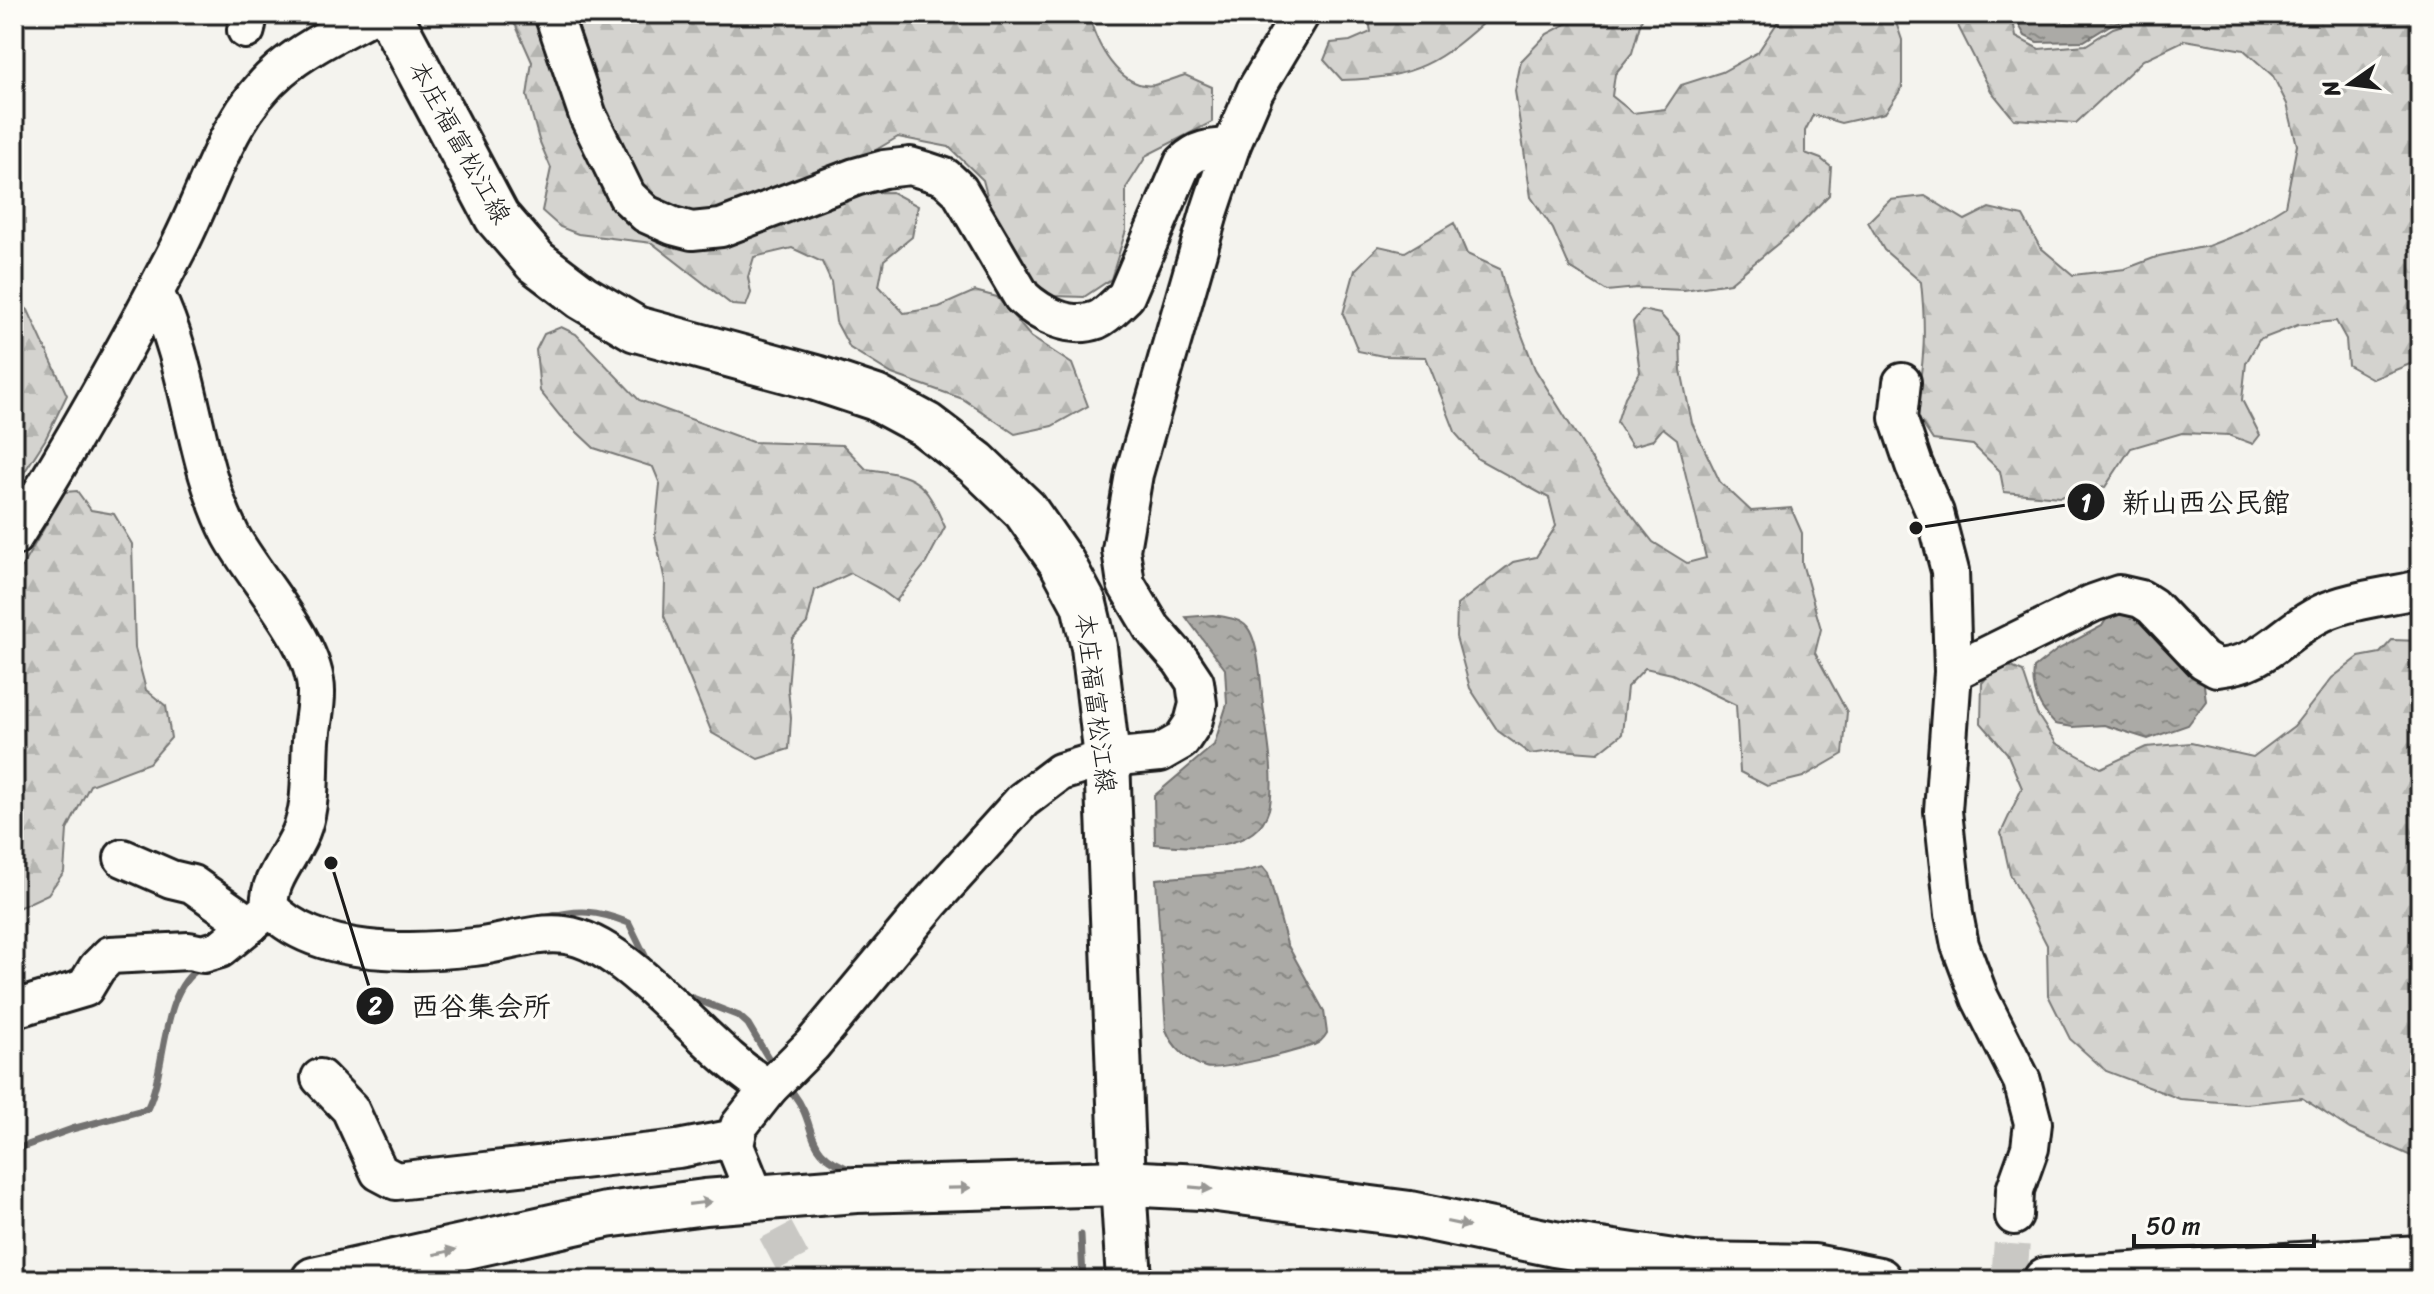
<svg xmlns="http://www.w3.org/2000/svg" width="2434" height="1294" font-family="Sriracha,'Klee One',sans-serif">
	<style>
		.forest { fill: url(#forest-firs); stroke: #787876; stroke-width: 2 }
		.water { fill: url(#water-ripples); stroke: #72716f; stroke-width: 2 }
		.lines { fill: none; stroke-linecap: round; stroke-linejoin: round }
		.stream { stroke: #72716f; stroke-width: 7 }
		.minor-tunnel { stroke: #c9c8c4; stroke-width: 36; stroke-dasharray: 36 18; stroke-linecap: butt }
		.minor-casing { stroke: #1c1c1c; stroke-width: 42 }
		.major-casing { stroke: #1c1c1c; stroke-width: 50 }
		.highway-casing { stroke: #1c1c1c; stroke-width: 50 }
		.minor { stroke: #fdfcf7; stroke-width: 36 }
		.major { stroke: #fdfcf7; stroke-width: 44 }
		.highway { stroke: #fdfcf7; stroke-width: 44 }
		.oneway { fill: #989794 }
		.labels { text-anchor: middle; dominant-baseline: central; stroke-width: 7; stroke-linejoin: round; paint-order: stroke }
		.street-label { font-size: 26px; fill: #1c1c1c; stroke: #fdfcf7 }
		.leader { fill: none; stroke: #1c1c1c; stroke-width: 3 }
		.callout-dot { fill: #1c1c1c; stroke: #fdfcf7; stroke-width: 3 }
		.mark-label { font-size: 24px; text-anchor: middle; font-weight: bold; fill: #fff }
		.callout-label { font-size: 28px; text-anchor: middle; font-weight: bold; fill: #1c1c1c; stroke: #fdfcf7; stroke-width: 7; stroke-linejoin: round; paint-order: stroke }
	</style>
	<defs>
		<pattern id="forest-firs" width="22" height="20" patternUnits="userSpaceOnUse" patternTransform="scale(2)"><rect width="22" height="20" fill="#d4d3cf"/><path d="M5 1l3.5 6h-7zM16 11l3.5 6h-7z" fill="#b5b5b1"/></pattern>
		<pattern id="water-ripples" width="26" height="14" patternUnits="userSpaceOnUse" patternTransform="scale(2)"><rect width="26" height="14" fill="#abaaa6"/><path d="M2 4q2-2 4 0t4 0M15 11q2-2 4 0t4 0" fill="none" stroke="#8a8a86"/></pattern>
	</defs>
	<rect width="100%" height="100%" fill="#f4f3ee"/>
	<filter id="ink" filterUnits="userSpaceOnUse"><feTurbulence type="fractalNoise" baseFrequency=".0125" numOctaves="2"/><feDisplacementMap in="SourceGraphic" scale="16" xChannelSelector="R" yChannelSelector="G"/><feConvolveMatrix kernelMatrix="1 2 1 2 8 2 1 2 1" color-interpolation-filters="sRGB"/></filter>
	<g filter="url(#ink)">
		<!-- forest -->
		<g class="forest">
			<path d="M505,14h584c5,28 31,76 65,71 10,-2 21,-7 31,-10l27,12v35l-65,33 -21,33v42l-15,49 -27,18 -30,-1 -32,-22 -29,-56 -10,-38 -34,-33 -51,-10 -58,34 3,22 49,-1 26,14 -6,31 -28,23 -5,26 25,27 35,-6 36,-16 22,6 34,40 41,27 16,42 -36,20 -37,8 -52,-35 -71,-25 -42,-26 -14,-26 -5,-40 -9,-20 -30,-14 -38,9 -6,20 3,16 -5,13 -14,-1 -80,-62 -74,-9 -18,-7 -18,-16 9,-43 -12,-28 -12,-44 5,-34 -16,-36z"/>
			<path d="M1368,14h125c-54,49 -76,64 -151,66l-18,-20 7,-17 19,-2 21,-9z"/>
			<polygon points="1585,14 1643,14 1632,53 1615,74 1612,96 1633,113 1665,109 1681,85 1722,72 1758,52 1783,14 1893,14 1902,40 1902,88 1885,113 1841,123 1813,115 1805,131 1805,153 1821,159 1831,167 1829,195 1797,228 1730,283 1684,290 1637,288 1607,291 1570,268 1553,229 1531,197 1515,91 1521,61 1547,34"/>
			<path d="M1952,14h60l4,23 23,12 47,-4 27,-17 45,-14 53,2 11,-2h198c0,12 -5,20 -7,32 -5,28 -1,50 7,77v237l-47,19 -25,-14 -2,-26 -10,-18 -38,4 -39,15 -13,23 -4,37 18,35 -7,9 -24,-9 -47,-2 -51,15 -26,39 -45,10 -56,-5 -4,-21 -27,-26 -40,-5 -19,-29c11,-46 12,-82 7,-129l-37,-32 -16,-28 22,-22 35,-4 40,24 24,-12 34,8 17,31 33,28 52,-6 34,-13 49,-10 33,-13 44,-27 12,-61 -10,-41 -14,-28 -29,-26 -59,-10 -42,20 -67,63 -62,-4 -23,-28z"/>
			<polygon points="1454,223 1467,254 1500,269 1507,296 1535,369 1606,482 1653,542 1687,563 1706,558 1677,439 1663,428 1653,440 1632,446 1617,422 1625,397 1640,372 1633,322 1642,310 1660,314 1680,336 1681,370 1692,423 1720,482 1751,511 1791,508 1802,533 1802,563 1821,629 1815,653 1847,712 1843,754 1803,777 1767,786 1740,772 1736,705 1672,674 1645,668 1627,687 1622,734 1598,753 1560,750 1530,754 1498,731 1470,688 1456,637 1457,605 1513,562 1536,557 1556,526 1549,498 1478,459 1456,434 1426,357 1383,356 1358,351 1343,314 1355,270 1379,246 1405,252"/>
			<polygon points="14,298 28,310 67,395 45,440 14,488"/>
			<path d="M561,327l15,7 63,66 113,42 91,3 23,24c51,6 58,11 79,58l-19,36 -30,38 -16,-12 -29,-16 -36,17 -8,33 -15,16 -4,50 3,29 -2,31 -31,10 -46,-26 -48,-117 1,-35 -10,-46 5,-51 -7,-17 -59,-19 -34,-32 -20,-25 -4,-41 8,-16z"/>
			<polygon points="77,491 91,510 114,514 132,544 135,648 146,690 166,706 171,738 149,763 90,785 67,830 64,872 48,894 14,910 14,580 65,492"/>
			<polygon points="2392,640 2420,641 2420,1160 2350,1129 2302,1098 2246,1104 2180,1099 2106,1071 2070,1039 2048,995 2047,945 2010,874 2001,833 2022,788 2007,753 1981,723 1982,683 2000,662 2023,672 2037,714 2056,743 2101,768 2146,747 2191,743 2253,757 2294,726 2332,678 2359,657 2380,653"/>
		</g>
		<!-- water -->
		<g class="water">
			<polygon points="2017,14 2142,14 2112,24 2084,41 2037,42 2025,36 2019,25"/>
			<path d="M2133,603l69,66 4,32 -18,24 -40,14 -44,-14 -31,2 -18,-3c-16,-16 -24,-33 -21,-56l23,-18 45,-24 8,-13z"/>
			<path d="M1213,615c10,2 27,3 34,12 12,14 14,59 16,78 4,28 13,77 6,104 -13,45 -79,39 -114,35l-1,-48 60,-51 13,-41 -2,-35 -39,-52z"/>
			<path d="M1263,867l5,6 19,71 37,67 3,22c-3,5 -7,10 -13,12 -17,6 -96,27 -109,22 -18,-6 -32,-20 -39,-37l-10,-151 86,-7z"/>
		</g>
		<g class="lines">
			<!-- stream -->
			<g class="stream">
				<path d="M545,918c34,-9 51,-8 84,5l20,41"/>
				<polyline points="685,995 739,1016 748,1024 773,1066"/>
				<path d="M793,1093c27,35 7,60 62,78"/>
				<path d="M14,1150l58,-21 75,-20c20,-39 13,-118 53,-141"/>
				<polyline points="1081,1235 1083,1280"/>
			</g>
			<!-- minor-tunnel -->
			<g class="minor-tunnel">
				<polyline points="750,1183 802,1280"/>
				<polyline points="2009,1280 2014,1216"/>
			</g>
			<defs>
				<g id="minor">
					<path d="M553,14l35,102 39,80 19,18 27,12 19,5 29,-3 134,-51 29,-8 26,-3 17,5 18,6 14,13 63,107c18,17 48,33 75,23 11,-5 20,-16 29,-24l57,-133c15,-15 28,-15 48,-16"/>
					<polyline points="246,30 249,14"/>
					<path d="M155,293c38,77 37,166 76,242 24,45 86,108 85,158 0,16 -4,32 -5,48 -2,28 1,58 -8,85 -8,27 -37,53 -33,82 46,49 142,46 204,39 30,-3 61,-16 91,-12 65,8 142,119 204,153"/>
					<polyline points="1902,382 1898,418 1914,465 1935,513 1950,571 1953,672"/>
					<path d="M14,537c59,-94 113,-190 164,-289 31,-59 49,-133 102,-178 27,-23 62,-39 93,-56"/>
					<polyline points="123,858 171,879 192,884 250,925"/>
					<polyline points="14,1009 85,988 97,968 110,955 189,951 203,954 220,949 270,908"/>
					<polyline points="320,1078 350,1109 379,1172 396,1181 678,1149 736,1138"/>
					<polyline points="750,1183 735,1146 739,1126 769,1088 812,1045 931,902 1023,800 1060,772 1107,758 1160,753 1181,741 1193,723 1198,704 1195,682 1181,661 1152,628 1126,584 1121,550 1134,474 1210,210 1231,147 1255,91 1301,14"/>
					<path d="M2014,1216l1,-26 15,-42 3,-25 -11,-42 -42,-83 -20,-53 -6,-31 -11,-103 10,-139 140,-69 26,-9 22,5 11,7 51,54 14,8c52,-5 63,-35 105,-55 30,-14 66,-16 98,-24"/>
				</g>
				<polyline id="major" points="389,14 497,217 536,262 582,297 636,329 816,378 876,398 926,425 976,463 1025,510 1062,563 1084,604 1094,647 1107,758 1123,1183 1129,1280"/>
				<g id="highway">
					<polyline points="314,1280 606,1215 705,1202 856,1190 1123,1183 1201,1187 1410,1214 1554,1244 1693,1265 1814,1267 1879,1280"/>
					<polyline points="2046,1280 2420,1258"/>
				</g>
			</defs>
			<!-- minor casing -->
			<use href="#minor" class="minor-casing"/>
			<!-- major casing -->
			<use href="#major" class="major-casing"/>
			<!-- highway casing -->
			<use href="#highway" class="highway-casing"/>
			<!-- minor -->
			<use href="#minor" class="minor"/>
			<!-- major -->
			<use href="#major" class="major"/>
			<!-- highway -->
			<use href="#highway" class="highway"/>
		</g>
		<!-- one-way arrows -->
		<defs><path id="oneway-solid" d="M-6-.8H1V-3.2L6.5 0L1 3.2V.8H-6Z" transform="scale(2)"/></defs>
		<g class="oneway">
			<use href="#oneway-solid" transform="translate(959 1188) rotate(-1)"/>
			<use href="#oneway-solid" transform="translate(1201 1188) rotate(5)"/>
			<use href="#oneway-solid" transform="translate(700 1203) rotate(-7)"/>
			<use href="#oneway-solid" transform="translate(1458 1224) rotate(12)"/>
			<use href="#oneway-solid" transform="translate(445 1252) rotate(-13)"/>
		</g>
	</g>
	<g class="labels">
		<!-- street labels -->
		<g class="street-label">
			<text transform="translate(460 142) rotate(61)">本庄福富松江線</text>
			<text transform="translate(1096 703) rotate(83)">本庄福富松江線</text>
		</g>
	</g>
	<!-- callouts -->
	<path class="leader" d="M1916 528L2086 502M331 863L375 1006"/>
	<g class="callout-dot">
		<circle cx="1916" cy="528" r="8"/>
		<circle cx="331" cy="863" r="8"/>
		<circle cx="2086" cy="502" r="20"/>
		<circle cx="375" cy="1006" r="20"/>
	</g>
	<g class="mark-label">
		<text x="2086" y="511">1</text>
		<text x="375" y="1014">2</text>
	</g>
	<g class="callout-label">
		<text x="2206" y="512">新山西公民館</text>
		<text x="481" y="1016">西谷集会所</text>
	</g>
	<!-- margin -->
	<rect width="2434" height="1294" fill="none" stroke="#fdfcf7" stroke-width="48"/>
	<rect x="24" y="24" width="2386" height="1246" fill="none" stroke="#1c1c1c" stroke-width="3" filter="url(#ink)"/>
	<!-- north arrow -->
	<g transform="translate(2350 84) rotate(256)" stroke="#fdfcf7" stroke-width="6" paint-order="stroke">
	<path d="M0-6L14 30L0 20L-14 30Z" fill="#1c1c1c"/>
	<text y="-12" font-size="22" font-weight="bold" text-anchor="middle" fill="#1c1c1c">N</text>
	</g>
	<!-- scale -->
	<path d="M2134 1234v12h180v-12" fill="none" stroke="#1c1c1c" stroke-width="4"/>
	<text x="2146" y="1234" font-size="24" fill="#1c1c1c" stroke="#fdfcf7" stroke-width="6" paint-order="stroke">50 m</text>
</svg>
